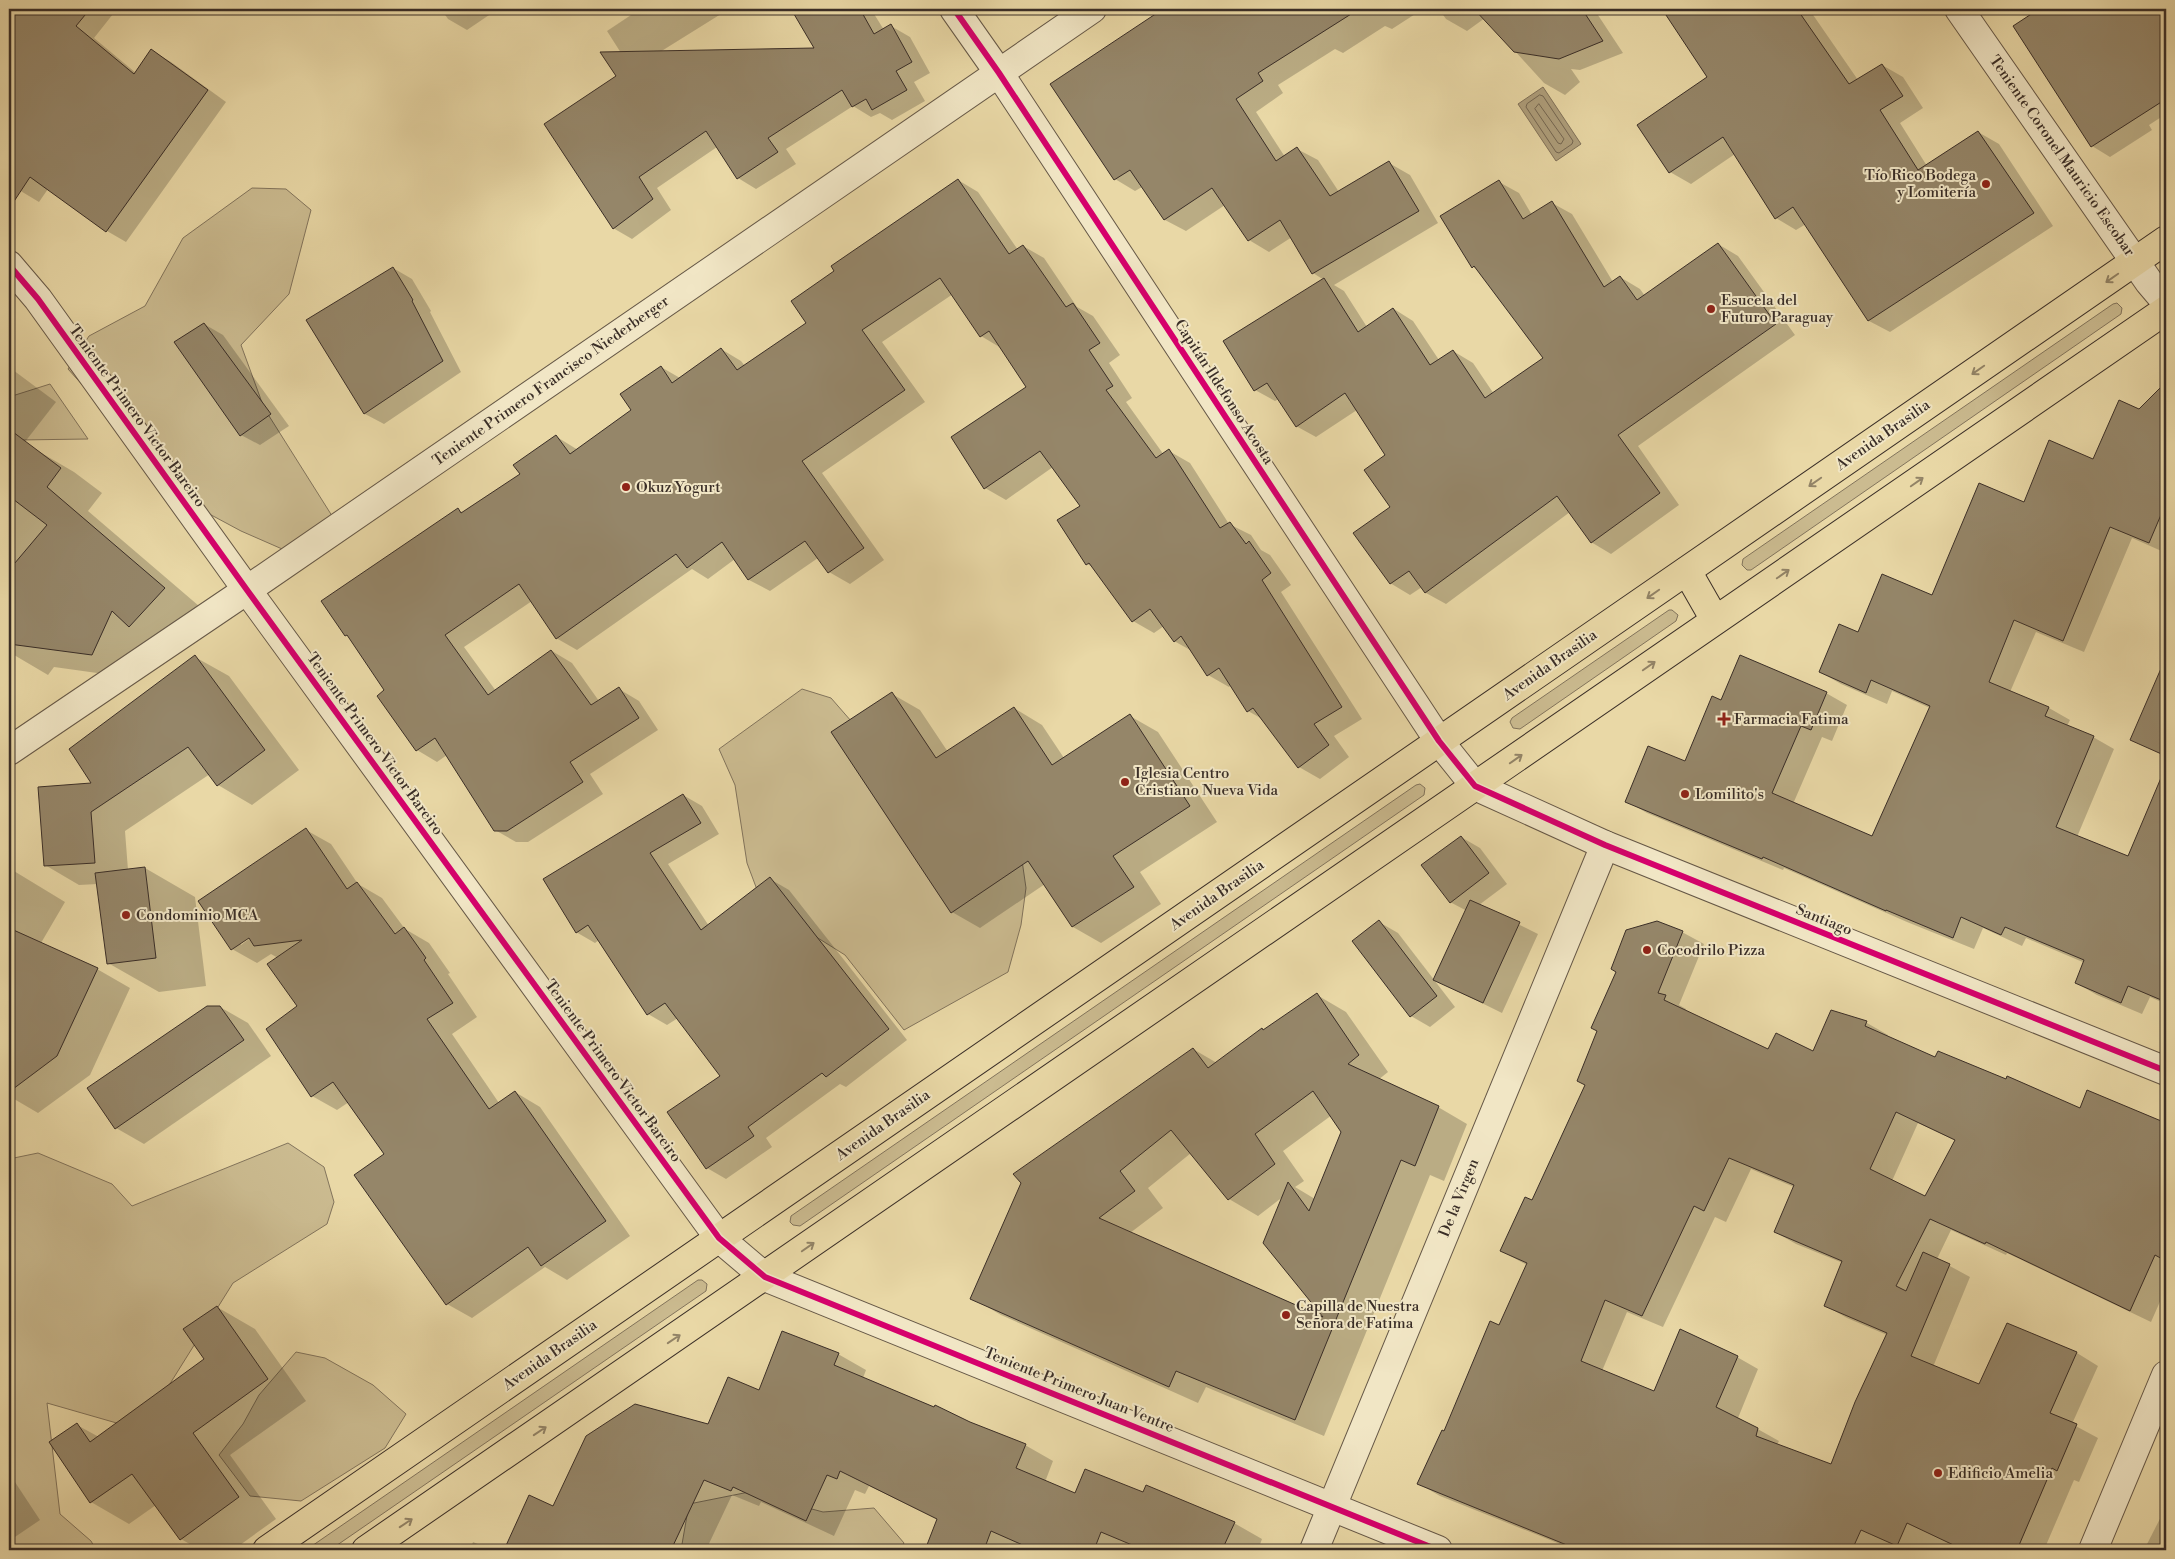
<svg xmlns="http://www.w3.org/2000/svg" width="2175" height="1559" font-family="'Libre Bodoni',serif">
	<style>
		.green { fill: #cbbb90; stroke: #82745c }
		.water { fill: #ae9e7b; stroke: #807159 }
		.shadow { fill: #0003; fill-rule: evenodd }
		.lines { fill: none; stroke-linecap: round; stroke-linejoin: round }
		.shore { stroke: #746651; stroke-width: 1 }
		.building { fill: #958669; stroke: #3a2e27; fill-rule: evenodd }
		.minor-casing { stroke: #665847; stroke-width: 30 }
		.major-casing { stroke: #3a2e27; stroke-width: 30 }
		.minor { stroke: #f1e6c5; stroke-width: 28 }
		.major { stroke: #e9d8a6; stroke-width: 28 }
		.cycleway-casing { stroke: #f1e6c5; stroke-width: 9 }
		.cycleway { stroke: #d6006c; stroke-width: 6 }
		.oneway { stroke: #928366 }
		.poi-dot { fill: #8f2418; stroke: #f1e6c5; stroke-width: 2 }
		.labels { text-anchor: middle; dominant-baseline: central; stroke-width: 4; stroke-linejoin: round; paint-order: stroke }
		.street-label { font-size: 15px; fill: #3a2e27; stroke: #f1e6c5 }
		.poi-label { font-size: 15px; fill: #3a2e27; stroke: #f1e6c5; text-anchor: start }
	</style>
	<rect width="100%" height="100%" fill="#e9d8a6"/>
	<filter id="stains"><feTurbulence type="fractalNoise" baseFrequency=".004" numOctaves="4"/><feColorMatrix values="0 0 0 0 .2 0 0 0 0 .09 0 0 0 0 .02 0 0 0 .5 -.17"/></filter>
	<radialGradient id="worn" r=".72"><stop offset=".6" stop-color="#630" stop-opacity="0"/><stop offset="1" stop-color="#630" stop-opacity=".3"/></radialGradient>
	<!-- green -->
	<g class="green">
		<polygon points="252,188 286,189 311,210 289,294 241,345 264,408 334,519 289,552 241,531 174,495 123,430 68,369 89,336 145,306 183,238"/>
		<polygon points="2117,303 2122,308 2121,314 1751,570 1747,570 1742,565 1743,559 2113,304"/>
		<polygon points="50,384 88,439 18,440 9,451 9,397"/>
		<polygon points="1669,610 1672,610 1678,615 1676,621 1520,729 1513,728 1510,722 1512,718"/>
		<polygon points="802,689 831,698 872,745 1016,819 1026,888 1021,925 1008,972 904,1030 845,955 762,903 747,863 735,785 719,749"/>
		<polygon points="1420,784 1425,788 1424,795 800,1226 793,1225 790,1222 791,1216 1416,785"/>
		<polygon points="288,1143 324,1167 334,1202 327,1224 233,1283 141,1430 47,1403 60,1514 91,1541 96,1550 9,1550 9,1159 38,1153 112,1184 132,1206"/>
		<polygon points="698,1280 702,1280 707,1284 706,1291 330,1550 306,1550"/>
		<polygon points="296,1352 325,1358 373,1385 406,1414 385,1448 301,1501 250,1496 219,1455 243,1424 259,1395"/>
		<polygon points="749,1492 823,1512 874,1508 904,1543 900,1550 681,1550 689,1504"/>
	</g>
	<!-- water -->
	<polygon class="water" points="1543,87 1581,144 1556,161 1518,104"/>
	<!-- shadow -->
	<g class="shadow">
		<polygon points="9,9 117,9 94,38 136,73 152,51 171,62 226,102 126,242 107,231 48,189 39,202 9,184"/>
		<polygon points="441,9 498,9 467,30 448,19"/>
		<polygon points="640,9 729,9 660,52 816,49 793,9 871,9 884,30 891,26 910,37 930,73 914,82 925,101 892,120 880,113 871,117 853,106 786,149 796,164 756,189 738,178 717,147 657,188 671,210 632,239 613,228 618,76 621,53 607,31"/>
		<polygon points="1165,9 1423,9 1392,29 1385,26 1343,53 1335,49 1278,85 1283,93 1256,112 1285,157 1297,149 1318,160 1339,192 1389,163 1410,175 1438,223 1334,285 1344,291 1367,327 1394,309 1413,321 1439,360 1453,351 1473,363 1494,394 1545,358 1480,271 1473,267 1499,182 1519,193 1532,215 1552,203 1572,214 1613,282 1620,277 1640,289 1645,296 1718,244 1738,256 1795,335 1638,446 1679,505 1611,554 1591,542 1570,512 1446,604 1426,593 1422,587 1410,595 1390,583 1392,507 1387,455 1357,410 1316,437 1296,426 1279,399 1275,401 1255,390 1324,280 1313,273 1292,237 1269,252 1249,240 1225,205 1186,231 1165,220 1142,187 1135,191 1115,179 1051,84"/>
		<polygon points="1439,9 1527,9 1529,11 1533,9 1594,9 1623,53 1580,70 1571,69 1580,82 1565,95 1544,83 1485,18 1467,31 1446,19"/>
		<polygon points="1664,9 1809,9 1858,80 1882,65 1903,77 1923,108 1900,123 1927,166 1978,132 1999,144 2053,226 1890,332 1869,321 1806,224 1796,230 1776,218 1735,154 1691,184 1670,172 1709,78"/>
		<polygon points="2041,9 2166,9 2166,114 2149,125 2152,130 2110,157 2092,146 2015,26"/>
		<polygon points="958,180 978,192 1018,250 1023,246 1044,258 1077,307 1093,316 1120,355 1109,363 1132,398 1126,402 1164,455 1169,451 1190,463 1229,524 1251,535 1261,550 1270,555 1291,585 1281,592 1362,719 1334,736 1349,757 1320,779 1299,767 1264,720 1248,711 1231,685 1229,687 1208,675 1192,651 1174,641 1164,626 1154,633 1133,621 1095,568 1087,564 1082,506 1053,467 1006,500 985,488 952,438 1028,387 1001,348 981,336 953,294 882,342 925,402 822,473 884,560 850,584 829,572 818,558 770,591 749,580 735,559 708,579 692,569 577,650 556,638 532,601 464,647 496,691 552,651 572,663 599,701 619,689 639,701 658,730 590,774 603,794 528,842 516,842 495,830 447,755 437,762 417,750 386,691 350,637 346,635 458,510 464,513 521,475 557,437 578,450 633,410 661,367 680,378 721,349 741,361 745,366 808,324 836,271"/>
		<polygon points="393,268 412,279 431,311 430,312 461,372 384,424 365,414 307,321"/>
		<polygon points="204,324 223,335 289,426 260,445 241,435"/>
		<polygon points="9,367 56,402 14,456 9,453"/>
		<polygon points="2166,384 2166,553 2132,538 2084,652 2036,632 2010,692 2049,708 2070,720 2067,726 2093,737 2114,749 2077,837 2129,858 2145,818 2166,827 2166,1004 2150,997 2142,1014 2097,995 2076,983 2085,963 2026,938 2022,946 1983,928 1974,949 1907,922 1784,868 1783,870 1647,813 1626,801 1686,763 1722,702 1826,693 1847,705 1832,741 1822,737 1793,804 1873,837 1930,708 1892,691 1887,704 1841,684 1820,672 1859,633 1933,597 2024,503 2093,460"/>
		<polygon points="33,448 74,472 102,493 88,511 206,612 133,678 54,667 48,675 9,652 9,478"/>
		<polygon points="195,657 229,676 299,770 252,805 218,785 210,774 125,831 128,870 145,868 195,897 206,986 159,992 108,963 98,884 79,885 45,865 93,784"/>
		<polygon points="2154,688 2166,693 2166,757 2131,739"/>
		<polygon points="892,694 920,710 948,752 1014,708 1042,725 1064,758 1130,716 1158,732 1217,822 1140,872 1161,904 1101,943 1073,927 1045,884 980,928 952,912"/>
		<polygon points="683,795 702,806 719,834 668,864 709,926 770,879 789,890 907,1040 846,1087 840,1084 766,1138 772,1147 726,1179 707,1168 722,1076 678,1018 667,1025 648,1014 599,940 595,943 576,932"/>
		<path d="M306,830l25,14 27,40 24,14 23,31 24,14 21,30 -2,1 29,43 -25,17 47,69 16,-11 25,15 90,129 -63,44 -22,-13 -73,51 -25,-14 -62,-150 -36,-52 -12,8 -25,-14 -13,-90 -21,-48 -7,-4 -14,9 -25,-14zM254,935l-13,10v-3z"/>
		<polygon points="1461,837 1480,848 1507,884 1479,905 1538,934 1502,1013 1435,980 1467,911 1450,902"/>
		<polygon points="9,868 65,902 41,943 97,969 130,988 90,1075 38,1113 9,1096"/>
		<polygon points="1379,922 1398,933 1455,1007 1430,1027 1411,1016"/>
		<path d="M1682,932l22,12 -25,61 7,4 -1,3 83,39 46,2 18,-42 35,12 21,12 -1,2 49,22 145,51 6,-18 79,32v164l-15,34 -144,-69 -1,2 -55,-25 -14,29 33,18 -37,90 47,19 27,-61 70,28 21,13 -26,58 26,14 -19,44 -5,-2 -30,70h-469l-135,-54 -21,-12 81,-157 27,-62 -26,-14 32,-49zM1918,1123l38,18 -31,57 -33,-17zM1751,1169l43,18 -19,45 21,12 47,19 -17,43 21,12 40,17 -55,131 -55,-21 2,-4 -41,-23 20,-49 -21,-12 -83,35 -52,-21 25,-59 36,15 52,-110 11,5z"/>
		<path d="M1317,995l29,17 42,60 -10,8 60,27 29,17 -23,57 -14,-6 -106,261 -118,-49 -8,16 -197,-88 -29,-17 221,-249 24,14zM1332,1115l11,17 -28,67 -20,-12 9,-6 -21,-30zM1191,1153l38,46 29,17 26,-20 44,124 -198,-87 33,-25 -15,-20z"/>
		<polygon points="220,1007 248,1023 271,1056 144,1144 116,1128"/>
		<polygon points="217,1307 255,1329 306,1401 230,1455 276,1519 233,1550 200,1550 181,1539 156,1505 129,1524 91,1502 77,1425 99,1437 206,1359"/>
		<polygon points="838,1354 866,1370 863,1378 1025,1445 1053,1461 1045,1482 1075,1495 1144,1494 1234,1523 1262,1539 1258,1550 1029,1550 1019,1546 1018,1550 926,1550 938,1520 869,1486 865,1494 855,1490 834,1536 761,1502 759,1506 732,1495 706,1550 505,1550 529,1496 554,1507 709,1426 759,1392"/>
		<polygon points="9,1473 40,1520 9,1541"/>
		<polygon points="2166,1493 2166,1504 2162,1502"/>
		<polygon points="2166,1507 2166,1550 2144,1550"/>
		<polygon points="473,1542 492,1550 470,1550"/>
	</g>
	<g class="lines">
		<!-- shore -->
		<g class="shore">
			<polygon points="1540,95 1543,96 1573,141 1572,144 1559,153 1556,152 1526,107 1527,104"/>
			<polygon points="1539,104 1564,139 1561,144 1558,143 1535,109"/>
		</g>
	</g>
	<!-- building -->
	<g class="building">
		<polygon points="9,9 90,9 76,26 134,74 151,49 208,90 106,232 30,177 9,209"/>
		<polygon points="791,9 860,9 874,34 891,24 912,62 896,71 907,90 872,110 866,99 852,107 842,90 768,138 778,152 737,179 706,131 639,177 653,199 613,229 544,124 616,76 600,52 814,48"/>
		<polygon points="1163,9 1359,9 1258,73 1263,81 1236,99 1276,161 1297,147 1330,196 1389,161 1419,211 1312,274 1280,220 1248,241 1212,188 1164,220 1130,170 1114,180 1050,84"/>
		<polygon points="1474,9 1582,9 1603,41 1559,59 1514,52"/>
		<polygon points="1662,9 1797,9 1849,84 1882,64 1903,96 1880,110 1918,170 1978,131 2034,213 1868,321 1793,207 1775,219 1723,137 1669,173 1637,125 1707,77"/>
		<polygon points="2039,9 2166,9 2166,99 2091,147 2013,26"/>
		<polygon points="958,179 1009,254 1023,245 1066,307 1073,303 1100,343 1089,350 1113,386 1106,390 1156,458 1169,449 1220,528 1230,522 1246,544 1249,541 1271,573 1262,580 1342,707 1314,724 1329,745 1298,768 1253,708 1247,712 1219,668 1207,676 1181,636 1174,642 1150,609 1132,622 1089,563 1086,565 1057,520 1080,506 1040,451 984,489 951,437 1026,387 989,331 980,337 940,278 862,330 905,390 802,461 864,548 828,573 805,541 748,580 722,542 687,568 676,554 556,639 519,584 445,635 488,695 551,650 591,705 619,687 639,718 570,762 583,782 507,831 494,831 435,738 416,751 377,696 384,690 347,635 345,636 321,601 458,508 461,513 520,474 513,465 556,435 570,454 631,410 620,394 661,366 672,383 721,348 737,370 806,323 791,301 834,271 831,266"/>
		<polygon points="1499,180 1523,219 1552,201 1604,287 1620,276 1637,300 1718,243 1776,324 1618,435 1660,493 1591,543 1557,496 1425,593 1409,571 1390,584 1353,533 1390,507 1364,470 1385,455 1345,393 1296,427 1267,383 1254,391 1223,341 1324,278 1358,332 1393,308 1430,365 1453,350 1485,398 1543,358 1474,266 1472,268 1440,216"/>
		<polygon points="393,267 413,300 412,301 443,361 364,414 306,320"/>
		<polygon points="204,323 271,414 240,436 174,342"/>
		<polygon points="2166,382 2166,503 2149,543 2110,527 2063,641 2014,620 1989,682 2049,707 2045,716 2094,736 2056,827 2128,856 2166,766 2166,1002 2128,986 2121,1003 2075,983 2084,960 2005,927 2001,935 1961,917 1953,938 1886,910 1886,911 1763,857 1762,859 1625,802 1648,746 1685,761 1712,696 1721,700 1740,655 1827,692 1811,730 1801,726 1772,793 1872,836 1930,706 1871,680 1866,693 1819,672 1839,624 1858,632 1882,574 1932,595 1979,483 2024,502 2049,440 2093,459 2119,400 2139,409"/>
		<polygon points="9,429 61,468 47,487 165,588 129,627 112,611 92,655 9,644 9,570 47,525 9,496"/>
		<polygon points="195,655 265,750 217,786 188,747 91,812 95,863 44,866 38,787 91,783 69,749"/>
		<polygon points="2166,657 2166,756 2130,740"/>
		<polygon points="892,692 936,758 1014,707 1052,765 1130,714 1190,806 1113,856 1134,887 1072,927 1028,861 951,913 831,732"/>
		<polygon points="683,794 701,823 650,853 701,930 770,877 889,1029 826,1077 822,1073 748,1127 754,1136 706,1169 667,1112 720,1076 665,1003 647,1015 588,925 576,933 543,879"/>
		<polygon points="306,828 347,889 357,882 395,934 404,927 426,958 424,960 453,1003 427,1019 489,1109 515,1091 606,1221 541,1266 528,1247 446,1305 354,1175 384,1154 333,1082 311,1097 266,1029 297,1006 267,964 302,940 254,946 249,938 231,950 198,901"/>
		<polygon points="1461,836 1489,873 1450,903 1421,865"/>
		<polygon points="145,867 156,958 107,964 95,873"/>
		<polygon points="1470,900 1520,922 1483,1003 1433,980"/>
		<polygon points="1379,920 1437,996 1410,1017 1352,941"/>
		<path d="M1657,921l26,10 -25,62 8,2 -2,5 104,49 8,-16 37,18 18,-41 36,11 -2,5 70,31 3,-6 68,28 1,-3 73,32 7,-18 79,33v138l-11,-6 -25,56 -144,-69 -1,2 -55,-25 -34,67 10,5 17,-39 27,12 -39,92 68,28 28,-61 70,29 -27,61 27,11 -20,47 -5,-3 -35,82h-53l-57,-27 -10,23 -36,-16 -9,20h-273l-162,-66 25,-54 2,1 46,-110 9,4 28,-62 -27,-12 25,-54 7,3 53,-115 -8,-4 20,-50 -6,-3 25,-56 -5,-3 15,-39zM1896,1112l59,28 -30,56 -55,-27zM1729,1158l65,27 -20,47 68,29 -18,45 63,27 -32,69 -24,62 -75,-28 2,-8 -42,-21 22,-51 -58,-27 -26,62 -73,-30 24,-61 37,16 52,-110 10,5z"/>
		<polygon points="9,928 98,968 57,1056 9,1092"/>
		<path d="M1317,993l42,62 -11,9 91,42 -24,60 -14,-6 -106,260 -119,-49 -7,16 -199,-88 51,-116 -8,-9 180,-126 15,20 54,-40 1,2zM1313,1091l28,41 -32,79 -21,-29 -25,61 60,74 -224,-99 36,-27 -15,-20 51,-41 57,70 47,-36 -20,-30z"/>
		<polygon points="207,1006 220,1006 244,1040 115,1129 87,1088"/>
		<polygon points="217,1306 268,1379 193,1433 239,1497 180,1540 132,1474 90,1503 49,1442 77,1423 90,1442 204,1359 183,1329"/>
		<polygon points="782,1331 839,1353 834,1365 934,1407 935,1405 970,1422 1026,1444 1016,1468 1075,1493 1085,1469 1143,1492 1146,1485 1235,1522 1222,1550 1144,1550 1101,1532 1094,1550 1034,1550 991,1531 984,1550 925,1550 937,1519 840,1471 837,1479 827,1475 806,1521 733,1487 731,1491 704,1480 671,1550 504,1550 529,1495 553,1506 586,1436 635,1404 708,1424 728,1377 759,1390"/>
	</g>
	<g class="lines">
		<defs>
			<g id="minor">
				<polyline points="954,9 999,73 1439,741 1475,786 1605,845 2166,1071"/>
				<polyline points="1959,9 2149,282 2166,302"/>
				<polyline points="9,265 38,299 247,590 719,1238 765,1277 1438,1550"/>
				<polyline points="9,751 247,590 1092,9"/>
				<polyline points="1314,1550 1605,845"/>
				<polyline points="2093,1550 2166,1375"/>
			</g>
			<g id="major">
				<polyline points="1687,571 1715,620"/>
				<polyline points="267,1550 2166,240"/>
				<polyline points="366,1550 2166,310"/>
			</g>
		</defs>
		<!-- minor casing -->
		<use href="#minor" class="minor-casing"/>
		<!-- major casing -->
		<use href="#major" class="major-casing"/>
		<!-- minor -->
		<use href="#minor" class="minor"/>
		<!-- major -->
		<use href="#major" class="major"/>
		<defs>
			<g id="cycleway">
				<polyline points="954,9 999,73 1439,741 1475,786 1605,845 2166,1071"/>
				<polyline points="9,265 38,299 247,590 719,1238 765,1277 1438,1550"/>
			</g>
		</defs>
		<!-- cycleway casing -->
		<use href="#cycleway" class="cycleway-casing"/>
		<!-- cycleway -->
		<use href="#cycleway" class="cycleway"/>
	</g>
	<!-- one-way arrows -->
	<defs><path id="oneway-shaft" d="M-6 0H5M1.5-3L5.5 0L1.5 3" fill="none" stroke-width="1.6" stroke-linecap="round" stroke-linejoin="round" transform="scale(1.25)"/></defs>
	<g class="oneway">
		<use href="#oneway-shaft" transform="translate(2112 278) rotate(145)"/>
		<use href="#oneway-shaft" transform="translate(1978 370) rotate(145)"/>
		<use href="#oneway-shaft" transform="translate(1815 482) rotate(145)"/>
		<use href="#oneway-shaft" transform="translate(1917 482) rotate(-35)"/>
		<use href="#oneway-shaft" transform="translate(1783 574) rotate(-35)"/>
		<use href="#oneway-shaft" transform="translate(1653 594) rotate(145)"/>
		<use href="#oneway-shaft" transform="translate(1649 666) rotate(-35)"/>
		<use href="#oneway-shaft" transform="translate(1516 759) rotate(-35)"/>
		<use href="#oneway-shaft" transform="translate(808 1247) rotate(-35)"/>
		<use href="#oneway-shaft" transform="translate(674 1339) rotate(-34)"/>
		<use href="#oneway-shaft" transform="translate(540 1431) rotate(-34)"/>
		<use href="#oneway-shaft" transform="translate(406 1523) rotate(-34)"/>
	</g>
	<!-- markers -->
	<g class="poi-dot">
		<circle cx="1986" cy="184" r="5"/>
		<circle cx="1711" cy="309" r="5"/>
		<circle cx="626" cy="487" r="5"/>
		<path d="M1721.5 711.5h5v5h5v5h-5v5h-5v-5h-5v-5h5z"/>
		<circle cx="1125" cy="782" r="5"/>
		<circle cx="1685" cy="794" r="5"/>
		<circle cx="126" cy="915" r="5"/>
		<circle cx="1647" cy="950" r="5"/>
		<circle cx="1286" cy="1315" r="5"/>
		<circle cx="1938" cy="1473" r="5"/>
	</g>
	<g class="labels">
		<!-- street labels -->
		<g class="street-label">
			<text transform="translate(2062 156) rotate(55)">Teniente Coronel Mauricio Escobar</text>
			<text transform="translate(551 381) rotate(-35)">Teniente Primero Francisco Niederberger</text>
			<text transform="translate(1224 392) rotate(57)">Capitán Ildefonso Acosta</text>
			<text transform="translate(137 416) rotate(54)">Teniente Primero Victor Bareiro</text>
			<text transform="translate(1883 435) rotate(-35)">Avenida Brasilia</text>
			<text transform="translate(1550 665) rotate(-35)">Avenida Brasilia</text>
			<text transform="translate(375 744) rotate(54)">Teniente Primero Victor Bareiro</text>
			<text transform="translate(1217 895) rotate(-35)">Avenida Brasilia</text>
			<text transform="translate(1824 920) rotate(22)">Santiago</text>
			<text transform="translate(613 1071) rotate(54)">Teniente Primero Victor Bareiro</text>
			<text transform="translate(883 1125) rotate(-35)">Avenida Brasilia</text>
			<text transform="translate(1459 1198) rotate(-68)">De la Virgen</text>
			<text transform="translate(550 1355) rotate(-35)">Avenida Brasilia</text>
			<text transform="translate(1079 1390) rotate(22)">Teniente Primero Juan Ventre</text>
		</g>
		<!-- poi labels -->
		<g class="poi-label">
			<text x="1976" y="175" text-anchor="end">Tío Rico Bodega<tspan x="1976" dy="17">y Lomitería</tspan></text>
			<text x="1721" y="300">Esucela del<tspan x="1721" dy="17">Futuro Paraguay</tspan></text>
			<text x="636" y="487">Okuz Yogurt</text>
			<text x="1734" y="719">Farmacia Fatima</text>
			<text x="1135" y="773">Iglesia Centro<tspan x="1135" dy="17">Cristiano Nueva Vida</tspan></text>
			<text x="1695" y="794">Lomilito's</text>
			<text x="136" y="915">Condominio MCA</text>
			<text x="1657" y="950">Cocodrilo Pizza</text>
			<text x="1296" y="1306">Capilla de Nuestra<tspan x="1296" dy="17">Señora de Fatima</tspan></text>
			<text x="1948" y="1473">Edificio Amelia</text>
		</g>
	</g>
	<!-- margin -->
	<rect width="2175" height="1559" fill="none" stroke="#e9d8a6" stroke-width="30"/>
	<rect x="10" y="10" width="2155" height="1539" fill="none" stroke="#3a2e27" stroke-width="2.5"/>
	<rect x="15" y="15" width="2145" height="1529" fill="none" stroke="#3a2e27"/>
	<rect width="100%" height="100%" filter="url(#stains)"/>
	<rect width="100%" height="100%" fill="url(#worn)"/>
</svg>
